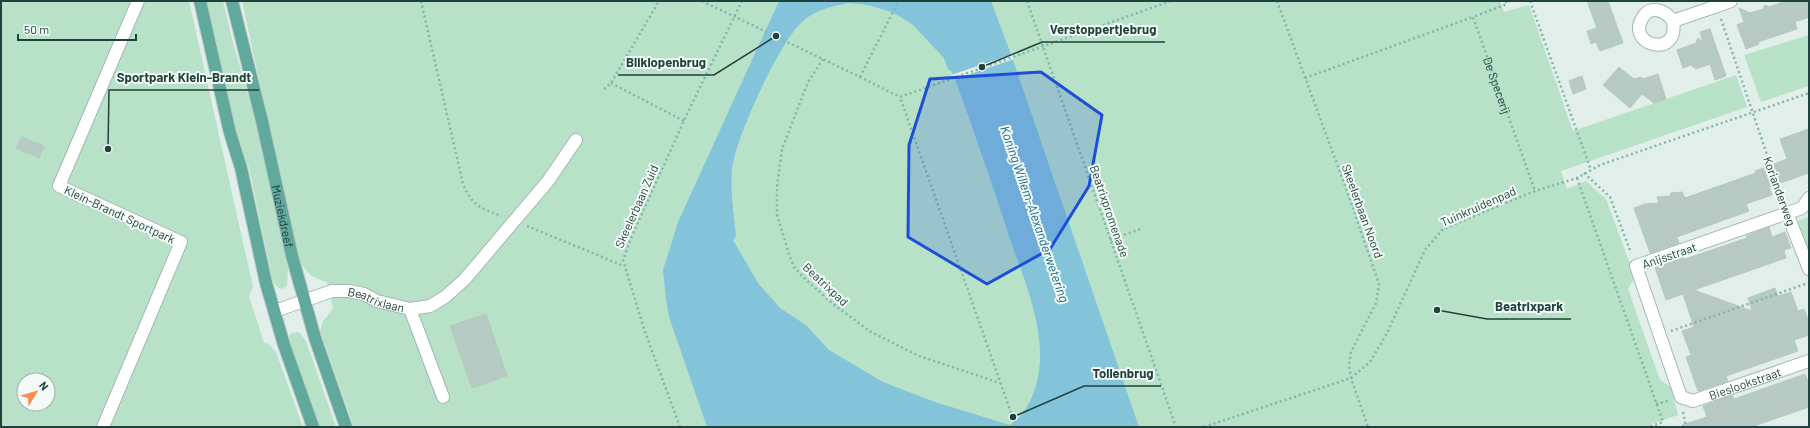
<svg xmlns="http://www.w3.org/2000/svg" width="1810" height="428" font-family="Barlow,sans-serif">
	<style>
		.green { fill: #b8e2c8; fill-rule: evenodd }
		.water { fill: #84c4da; fill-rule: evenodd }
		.pier { fill: #e2eeea }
		.building { fill: #b7c9c3; stroke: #b4c9c2 }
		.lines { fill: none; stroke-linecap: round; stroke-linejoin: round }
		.minor-casing { stroke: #a4b7b2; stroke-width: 14 }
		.major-casing { stroke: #c1cac8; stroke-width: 14 }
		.path { stroke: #7fb6aa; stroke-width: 2.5; stroke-dasharray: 2 3; stroke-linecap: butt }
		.minor { stroke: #fff; stroke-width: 12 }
		.major { stroke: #61a99d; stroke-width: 12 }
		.marked { fill: #1d4ed8; fill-opacity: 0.2; stroke: #1d4ed8; stroke-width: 3; stroke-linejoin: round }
		.labels { text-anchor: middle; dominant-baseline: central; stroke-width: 4; stroke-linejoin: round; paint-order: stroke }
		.street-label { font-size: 12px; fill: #20423c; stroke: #f3faf7 }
		.water-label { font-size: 13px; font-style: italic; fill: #126786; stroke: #f3faf7 }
		.leader { fill: none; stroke: #20423c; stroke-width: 1.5 }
		.callout-dot { fill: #20423c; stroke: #f3faf7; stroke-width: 1.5 }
		.callout-label { font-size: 13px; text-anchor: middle; font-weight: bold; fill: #20423c; stroke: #f3faf7; stroke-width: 4; stroke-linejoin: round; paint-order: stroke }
	</style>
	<rect width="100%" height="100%" fill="#e2eeea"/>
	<!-- green -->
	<g class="green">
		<path d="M1,1h188l64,286 -4,9 15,47 5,1 7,8 27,75h-302zM24,380h24v24h-24z"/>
		<polygon points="203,1 223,1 232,39 257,126 288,268 287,286 283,289 279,288 273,282 249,168 238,140"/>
		<path d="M242,1h1258l4,11 25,-7 44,126 163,-56 11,32 -186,64 6,18 19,-8 20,18 29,78 -7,12 32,91 11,7 7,28 -27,9 1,3h-1298l-34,-96 3,-10 10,-12 -6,-27c-16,-4 -24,-12 -30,-27z"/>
		<polygon points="1809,35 1809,86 1761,102 1744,55"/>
		<polygon points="1809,217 1809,253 1797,221"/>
		<polygon points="299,332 306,341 336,427 318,427 288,339 291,333"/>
	</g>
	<!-- water -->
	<path class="water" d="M779,1h212l21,56 127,370h-432l-38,-110 -3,-18 -3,-29 15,-48zM849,3l19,2 24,7 20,12 32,34 4,11 4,3 4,10c19,52 37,104 54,157 13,38 31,79 30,120 -1,25 -9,51 -30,66l-75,-23 -52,-20 -54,-32 -23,-25 -26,-17 -22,-25 -25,-43 3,-4c-2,-21 -6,-45 -4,-66 2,-29 48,-129 70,-148 15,-13 28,-15 47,-19z"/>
	<!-- pier -->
	<polygon class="pier" points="1013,54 1014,59 953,80 951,75"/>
	<!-- building -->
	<g class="building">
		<polygon points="1587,1 1608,1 1623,43 1600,51 1596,42 1591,44 1587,31 1597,28"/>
		<polygon points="1786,1 1809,1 1809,17 1795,22 1797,29 1758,42 1759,44 1746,49 1737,25 1744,22 1739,8 1750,13 1763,9 1765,5 1769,7"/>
		<polygon points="1710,29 1726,76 1715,80 1710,64 1696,69 1691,65 1683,68 1677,50 1696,43 1698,38 1703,42 1700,32"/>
		<polygon points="1619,67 1634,79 1641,77 1643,79 1658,74 1666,99 1654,103 1642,94 1630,108 1603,85"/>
		<polygon points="1582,76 1586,89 1573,94 1569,81"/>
		<polygon points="1809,129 1809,173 1769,187 1772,195 1746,204 1749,211 1677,237 1679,243 1650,253 1634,208 1645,204 1659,203 1657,197 1670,196 1671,193 1682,192 1685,198 1756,173 1755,171 1787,159 1780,139"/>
		<polygon points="22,137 44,146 39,158 16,148"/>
		<polygon points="1769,227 1772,237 1785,232 1791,248 1784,250 1786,258 1694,290 1752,311 1748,298 1775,288 1778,296 1791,292 1798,311 1804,309 1809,322 1809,335 1794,340 1798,351 1726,376 1728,381 1698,391 1686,357 1691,355 1682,331 1694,327 1683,294 1666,300 1655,267 1684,257 1685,259 1747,238 1746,236"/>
		<polygon points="486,314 507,376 472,388 450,326"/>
		<polygon points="1805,374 1809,384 1809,407 1751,427 1682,427 1682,425 1707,417 1703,406 1732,395 1734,399"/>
	</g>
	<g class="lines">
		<defs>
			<g id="minor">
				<polyline points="1715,1 1717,6 1731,1"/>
				<path d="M1673,21c7,39 -49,24 -30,-4 8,-13 23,-6 30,4l44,-15"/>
				<path id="s2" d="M1809,198l-7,10 -166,58 45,131 12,4 116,-40"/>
				<polyline points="1787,213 1809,269"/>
				<polyline points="410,309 430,306 445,297 465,279 548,181 576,140"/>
				<path id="s3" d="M275,311l57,-20h17l15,3 13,7 33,8 33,88"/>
				<polyline points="103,427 181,242 59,186 138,1"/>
			</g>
			<g id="major">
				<polyline points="200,1 230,133 241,168 266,283 284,345 313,427"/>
				<path id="s4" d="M232,1l30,120 30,135 23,82 31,89"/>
			</g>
		</defs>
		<!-- minor casing -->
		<use href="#minor" class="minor-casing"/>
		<!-- major casing -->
		<use href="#major" class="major-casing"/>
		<!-- path -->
		<g class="path">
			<path d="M421,1l42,183c9,22 19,25 39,32"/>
			<polyline points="702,1 860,77 900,97"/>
			<polyline points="1027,1 1176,427"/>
			<polyline points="1277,1 1348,194 1379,284 1376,303 1351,352 1349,366 1351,378 1368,427"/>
			<path id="s1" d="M1506,1l1,3 -34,13 62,174"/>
			<polyline points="1530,1 1591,170"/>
			<polyline points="1721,19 1783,202"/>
			<polyline points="823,59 808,82 782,149 777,187 777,215 789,254 794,267 803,277 833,304 871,332 919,356 1000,383"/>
			<polyline points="860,77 898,2"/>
			<polyline points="1305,78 1473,17"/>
			<polyline points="611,83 684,121"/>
			<polyline points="604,89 611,83 659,1"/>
			<polyline points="1584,173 1610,197 1631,253"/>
			<polyline points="1577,178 1663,422 1649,427"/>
			<polyline points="527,226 624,266"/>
			<polyline points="1110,240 1143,228"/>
			<polyline points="1671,331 1808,283"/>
			<polyline points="1656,404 1668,401"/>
			<polyline points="1683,412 1686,427"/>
			<polyline points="680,427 644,329 623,260 631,238 687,114 742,1"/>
			<polyline points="1016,427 900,97 1171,1"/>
			<polyline points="1204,427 1351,378 1370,362 1387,333 1425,250 1443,229 1535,191 1577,178 1600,165 1809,93"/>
		</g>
		<!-- minor -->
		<use href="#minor" class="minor"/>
		<!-- major -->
		<use href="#major" class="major"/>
	</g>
	<!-- marked area -->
	<path class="marked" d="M1041,72l61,43 -13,71 -39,63 -63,35 -79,-47 1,-92 21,-66z"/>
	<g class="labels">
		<!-- street labels -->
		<g class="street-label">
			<text stroke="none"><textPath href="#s1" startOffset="112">De Specerij</textPath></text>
			<text transform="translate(1780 191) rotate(70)">Korianderweg</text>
			<text transform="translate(636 206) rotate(-66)">Skeelerbaan Zuid</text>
			<text transform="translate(1478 206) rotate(-24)">Tuinkruidenpad</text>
			<text transform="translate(1110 211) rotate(71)">Beatrixpromenade</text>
			<text transform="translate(1363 211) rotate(70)">Skeelerbaan Noord</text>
			<text transform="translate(120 214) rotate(25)">Klein-Brandt Sportpark</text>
			<text stroke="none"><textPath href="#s4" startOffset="221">Muziekdreef</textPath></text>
			<text transform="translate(1669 255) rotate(-19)">Anijsstraat</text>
			<text transform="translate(826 284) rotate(43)">Beatrixpad</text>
			<text stroke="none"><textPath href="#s3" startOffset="106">Beatrixlaan</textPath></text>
			<text stroke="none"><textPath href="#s2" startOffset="394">Bieslookstraat</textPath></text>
		</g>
		<!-- water labels -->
		<g class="water-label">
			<text transform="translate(1035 214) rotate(71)">Koning Willem-Alexanderwetering</text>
		</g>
	</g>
	<!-- callouts -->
	<path class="leader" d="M982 67L1042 42H1165M776 36L714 75H618M108 149L109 90H259M1437 310L1487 319H1571M1013 417L1084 386H1161"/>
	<g class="callout-dot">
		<circle cx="982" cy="67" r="4"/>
		<circle cx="776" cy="36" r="4"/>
		<circle cx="108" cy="149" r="4"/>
		<circle cx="1437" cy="310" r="4"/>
		<circle cx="1013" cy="417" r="4"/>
	</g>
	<g class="callout-label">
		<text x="1103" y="34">Verstoppertjebrug</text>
		<text x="666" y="67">Bliklopenbrug</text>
		<text x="184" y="82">Sportpark Klein-Brandt</text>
		<text x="1529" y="311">Beatrixpark</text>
		<text x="1123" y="378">Tollenbrug</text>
	</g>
	<!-- border -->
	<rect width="1810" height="428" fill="none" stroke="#20423c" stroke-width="4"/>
	<!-- north arrow -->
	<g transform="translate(36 392) rotate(52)"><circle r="19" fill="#f3faf7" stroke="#9fb0ac"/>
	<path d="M0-3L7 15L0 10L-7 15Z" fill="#ff8b4f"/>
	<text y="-6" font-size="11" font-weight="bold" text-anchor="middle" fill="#20423c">N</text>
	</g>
	<!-- scale -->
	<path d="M18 34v6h118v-6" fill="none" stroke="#20423c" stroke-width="2"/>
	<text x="24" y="34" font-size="12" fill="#20423c" stroke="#f3faf7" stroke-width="3" paint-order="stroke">50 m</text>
</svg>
